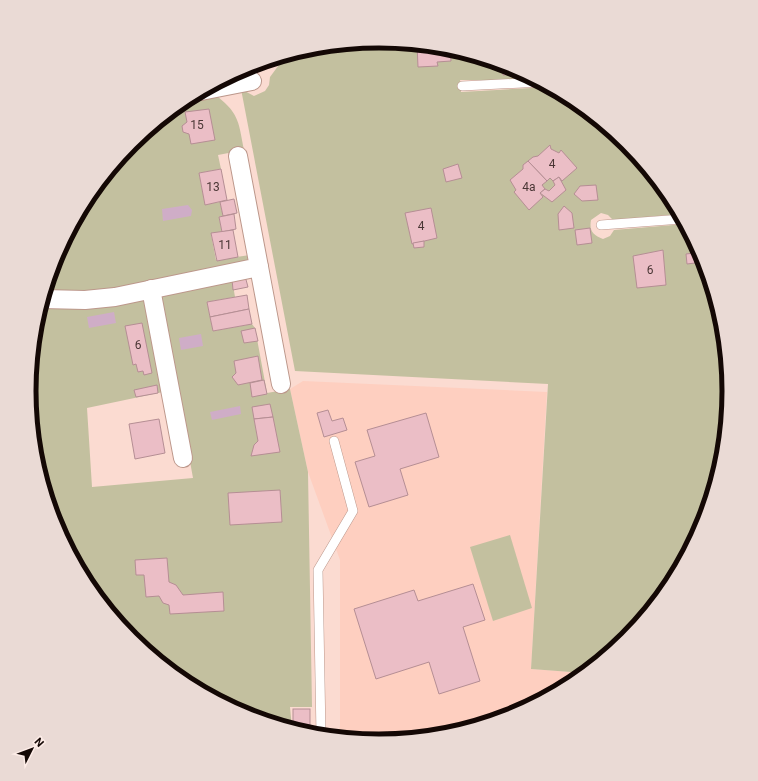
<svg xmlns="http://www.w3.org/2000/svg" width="758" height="781" font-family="Roboto,sans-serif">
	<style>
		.built { fill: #fecfc0 }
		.green { fill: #c3c09f }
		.water { fill: #cfadc7 }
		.building { fill: #ebbec6; stroke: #b58e94 }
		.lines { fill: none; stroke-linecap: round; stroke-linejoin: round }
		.service-casing { stroke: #bc978b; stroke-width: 10 }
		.minor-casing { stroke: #bc978b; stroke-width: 20 }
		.service { stroke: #fff; stroke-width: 9 }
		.minor { stroke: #fff; stroke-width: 18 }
		.labels { text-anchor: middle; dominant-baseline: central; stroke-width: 3; stroke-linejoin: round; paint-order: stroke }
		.number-label { font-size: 12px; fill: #4a3635 }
		.rim { fill: none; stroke: #140805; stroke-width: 5 }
	</style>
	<rect width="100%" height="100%" fill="#fbdbd1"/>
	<!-- built -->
	<polygon class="built" points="303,381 547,392 531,669 584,673 573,682 513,714 447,734 379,740 338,736 340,726 340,560 308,472 290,389"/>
	<!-- green -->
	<g class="green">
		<path d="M379,41l69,6 54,17 1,11 22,-2 8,5v2h-73l1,12 89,-5 24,13 53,43 43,53 10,18 -67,6 -5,-5 -7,-2 -10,7c-2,11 2,15 12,19l7,-3 4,-6 71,-6 17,33 17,54 6,70 3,1 1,9 -7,68 -20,66 -32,60 -44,53 -42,35 -53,-4 17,-285 -253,-13 -54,-282 13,7 11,-5 4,-6 1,-8 17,-23 24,-7z"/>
		<path d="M213,93c26,20 25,26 31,57l-26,5 3,14 -22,4 6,31 15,-2 3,14 -4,1 3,15 -11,2 5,26 34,-5v4l-6,6 -144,26 -55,1 11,-36 32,-60 44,-53 53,-44z"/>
		<polygon points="232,279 235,297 207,302 213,331 252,324 255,328 267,393 290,389 308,472 312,707 290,707 292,728 245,714 184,681 131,638 88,585 56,524 36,459 29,390 36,322 40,309 80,309 144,299 163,392 87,408 92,487 193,478 160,296"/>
		<polygon points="510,535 532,608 493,621 470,547"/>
	</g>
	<!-- water -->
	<g class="water">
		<polygon points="188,205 192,210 191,216 163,221 162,209"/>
		<polygon points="114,312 116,323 89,328 87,317"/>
		<polygon points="201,334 203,346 181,350 179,338"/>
		<polygon points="240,406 241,414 212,420 210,412"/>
	</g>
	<!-- building -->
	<g class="building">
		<polygon points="417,44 450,48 451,61 437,62 438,66 418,67"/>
		<polygon points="502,64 513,67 525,73 503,75"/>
		<polygon points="209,109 215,140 191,144 189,134 183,132 182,126 187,122 185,112"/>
		<polygon points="550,145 551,149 559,153 561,150 577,168 562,181 559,177 553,181 550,178 547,181 528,161 533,157 538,156"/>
		<polygon points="528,161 547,181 542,185 545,189 540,193 543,197 529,210 514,192 516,190 510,180 523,169 523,165"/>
		<polygon points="458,164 462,178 446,182 443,169"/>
		<polygon points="221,169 227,200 205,205 199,173"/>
		<polygon points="559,177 566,190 552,202 540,193 545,189 549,191 555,185 553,181"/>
		<polygon points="596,185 598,200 582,201 574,194 580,186"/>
		<polygon points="234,199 237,213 223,216 220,202"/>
		<polygon points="564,206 572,213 574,228 559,230 558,214"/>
		<polygon points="431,208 437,238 412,244 405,213"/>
		<polygon points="234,214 236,229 222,232 219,217"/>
		<polygon points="590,228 592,243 577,245 575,230"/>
		<polygon points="233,230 238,257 217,261 211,233"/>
		<polygon points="424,241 424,247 414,248 413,243"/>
		<polygon points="663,250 666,285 637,288 633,256"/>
		<polygon points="694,253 695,263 687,264 686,254"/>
		<polygon points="245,276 248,287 233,290 232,279"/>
		<polygon points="247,295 249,309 210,317 207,302"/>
		<polygon points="249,309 252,324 213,331 210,317"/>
		<polygon points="142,323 152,373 144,375 143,371 138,372 136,364 133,365 125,326"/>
		<polygon points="255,328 258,341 244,343 241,331"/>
		<polygon points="258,356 262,380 238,385 232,377 236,373 234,361"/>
		<polygon points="264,380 267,394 252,397 250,383"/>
		<polygon points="157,385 158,393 136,397 134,390"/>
		<polygon points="270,404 273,417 254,419 252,407"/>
		<polygon points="328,410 332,421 343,418 347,430 324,437 317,413"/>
		<polygon points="426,413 439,457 400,469 408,495 369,507 355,462 375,456 367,430"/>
		<polygon points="273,417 280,452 251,456 254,445 258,441 254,419"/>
		<polygon points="159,419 165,453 135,459 129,424"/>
		<polygon points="280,490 282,522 230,525 228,493"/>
		<polygon points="167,558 169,582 176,585 183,595 223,592 224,611 170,614 169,605 163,603 159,596 146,597 144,575 136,575 135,560"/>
		<polygon points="473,584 485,620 463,627 480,681 439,694 429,662 376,679 354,609 414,590 418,601"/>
		<rect x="293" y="709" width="17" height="16"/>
	</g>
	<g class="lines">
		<defs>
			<g id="service">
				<polyline points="462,86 542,82"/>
				<polyline points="601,225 682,219"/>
				<polyline points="321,735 318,570 353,511 334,441"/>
			</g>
			<g id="minor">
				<polyline points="201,91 252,81"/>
				<polyline points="259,267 281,384"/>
				<polyline points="151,289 183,458"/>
				<polyline points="43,299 85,300 115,297 259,267 238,156"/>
			</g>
		</defs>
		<!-- service casing -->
		<use href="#service" class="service-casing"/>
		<!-- minor casing -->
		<use href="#minor" class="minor-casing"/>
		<!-- service -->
		<use href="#service" class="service"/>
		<!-- minor -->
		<use href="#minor" class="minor"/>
	</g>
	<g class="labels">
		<!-- number labels -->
		<g class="number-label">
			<text x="197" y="125">15</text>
			<text x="552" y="164">4</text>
			<text x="213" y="187">13</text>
			<text x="529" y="187">4a</text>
			<text x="421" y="226">4</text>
			<text x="225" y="245">11</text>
			<text x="650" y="270">6</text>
			<text x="138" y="345">6</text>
		</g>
	</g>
	<!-- crop -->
	<path d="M0 0H758V781H0ZM36 391a343 343 0 1 1 686 0a343 343 0 1 1-686 0Z" fill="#eadad5" fill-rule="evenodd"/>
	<path class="rim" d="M36 391a343 343 0 1 1 686 0a343 343 0 1 1-686 0Z"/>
	<!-- north arrow -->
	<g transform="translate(32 749) rotate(48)" stroke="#fdece7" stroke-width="3" paint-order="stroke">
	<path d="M0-3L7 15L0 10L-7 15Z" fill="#140805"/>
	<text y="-6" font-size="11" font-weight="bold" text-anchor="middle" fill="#140805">N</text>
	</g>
</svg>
